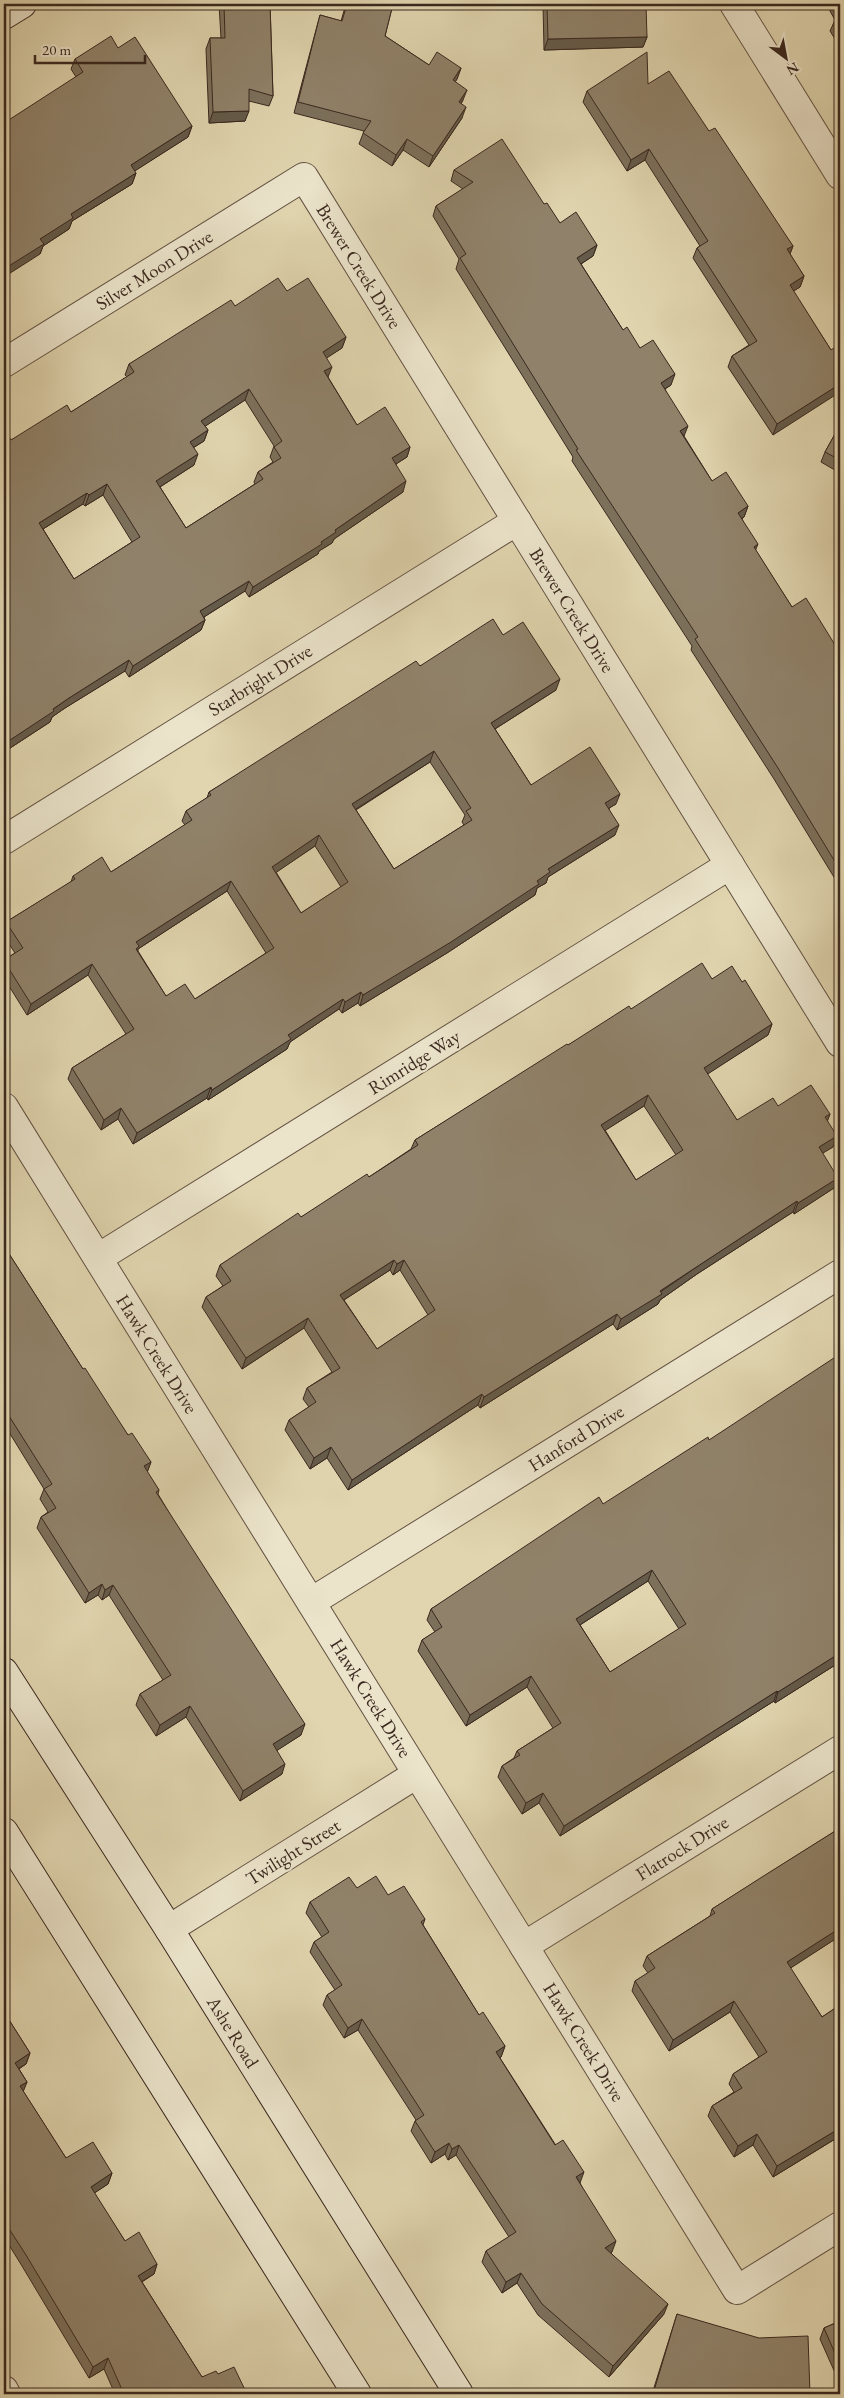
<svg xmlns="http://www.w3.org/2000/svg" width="844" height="2398" font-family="'EB Garamond',serif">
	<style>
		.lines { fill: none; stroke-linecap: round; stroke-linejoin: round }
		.street-casing { stroke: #645343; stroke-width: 30 }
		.secondary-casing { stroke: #3a281f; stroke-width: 30 }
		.street { stroke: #ebe4cb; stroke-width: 28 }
		.secondary { stroke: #ebe4cb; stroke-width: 28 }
		.wall { fill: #7c705b; stroke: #3a281f; fill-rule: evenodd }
		.shaded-wall { fill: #655b4a; stroke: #3a281f }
		.building { fill: #90826a; stroke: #3a281f; fill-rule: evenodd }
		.labels { text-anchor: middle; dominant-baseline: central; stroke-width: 4.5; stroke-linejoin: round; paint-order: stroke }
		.street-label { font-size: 19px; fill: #3a281f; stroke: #ebe4cb }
	</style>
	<rect width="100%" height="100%" fill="#e0d5af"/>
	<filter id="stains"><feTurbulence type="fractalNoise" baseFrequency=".004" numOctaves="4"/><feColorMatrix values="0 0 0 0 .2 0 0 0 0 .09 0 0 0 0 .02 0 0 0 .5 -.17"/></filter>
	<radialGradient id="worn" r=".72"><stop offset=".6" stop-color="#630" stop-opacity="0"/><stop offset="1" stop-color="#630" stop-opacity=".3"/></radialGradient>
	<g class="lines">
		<defs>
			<g id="street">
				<polyline points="734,4 840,175"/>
				<polyline points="4,363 304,177 840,1043"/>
				<polyline points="4,840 517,521"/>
				<polyline points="4,1107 737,2290 840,2226"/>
				<polyline points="98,1258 730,865"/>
				<polyline points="311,1602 840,1274"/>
				<polyline points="169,1929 417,1774"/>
				<polyline points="524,1946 840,1750"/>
				<polyline points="4,2390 6,2394"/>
			</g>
			<g id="secondary">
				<polyline points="4,15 22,4"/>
				<polyline points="4,1672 169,1929 459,2394"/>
				<polyline points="4,1832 357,2394"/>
			</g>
		</defs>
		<!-- street casing -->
		<use href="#street" class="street-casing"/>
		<!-- secondary casing -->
		<use href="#secondary" class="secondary-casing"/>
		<!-- street -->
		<use href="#street" class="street"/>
		<!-- secondary -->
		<use href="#secondary" class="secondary"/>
	</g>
	<!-- wall -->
	<g class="wall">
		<polygon points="219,4 270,4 273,96 269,106 249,101 245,121 209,123 206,49 210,38 221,38"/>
		<polygon points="346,4 393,4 385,36 429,65 461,68 457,79 455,82 463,100 461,104 462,118 429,167 403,150 392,166 359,144 364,131 294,113 317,26 320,15 341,21"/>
		<polygon points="543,4 637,4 647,37 643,47 544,50"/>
		<polygon points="832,4 840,4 840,47 830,31 835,20 830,11"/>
		<polygon points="118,48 192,126 188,137 134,171 136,173 132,184 72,221 69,229 43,246 40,254 76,77 71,69 75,59"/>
		<polygon points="648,84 709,131 793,246 790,254 804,276 800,287 793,291 831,350 773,435 728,367 732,356 749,345 693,258 697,248 700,246 645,160 627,171 583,102 587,91"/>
		<polygon points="454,170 544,204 560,223 597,245 593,256 581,264 623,330 640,348 671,385 665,389 684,436 712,481 748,506 744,517 742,519 756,551 792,607 840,653 840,887 774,779 691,650 692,646 572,461 573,457 456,269 459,259 433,216 436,206 463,189 451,181"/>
		<path d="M287,291l59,46 -4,11 -16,10 2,19 29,48 53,22 -3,10 -11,7 7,28 -69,47 -2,4 -13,8 -1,3 -69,43 -4,-6 -41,26 1,3 -4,10 -72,47 -4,-6 -60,37 -13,9 -2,5 -46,30v-315l7,3 60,-28 56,-35 -2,-2 4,-11 106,-58zM245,400l29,46 -4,11 3,5 -15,10 -4,10 1,2 -69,44 -26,-41 34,-22 -1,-17 11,-7 4,-11 -3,-4zM103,495l29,47 -58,37 -31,-50 40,-25 2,2z"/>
		<polygon points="840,425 840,473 821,462 825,452"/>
		<path d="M503,635l53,55 -61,39 36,56 85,19 -7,4 6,27 -67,42 -2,6 -9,5 -2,7 -88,58 -87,53 -2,-3 -16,10 -3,-4 -49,33 -3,7 -79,51 -1,-2 -74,46 -15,-25 -17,11 -33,-51 4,-11 54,-34 -38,-59 -61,40 -23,-37v-18l11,-7 -11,-17v-8l2,-6 65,-40 2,-6 38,-4 74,-47 -3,-4 4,-10 21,-13 2,-6 211,-126zM430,762l35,53 -3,7 2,3 -70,44 -38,-59zM315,846l26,41 -40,26 -25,-41zM227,891l39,62 -71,46 -29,-3 -28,-45v-2z"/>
		<path d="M712,979l30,3 30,42 -4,11 -61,39 30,46 41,-14 52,8 -3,7 6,26 -11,6 12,35 -40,26 -1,-2 -96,62 -37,26 -2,4 -41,26 -4,-6 -133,84 -2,-3 -130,85 -21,-32 -17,11 -25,-39 4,-10 20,-13 -6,-8 4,-11 25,-16 -28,-44 -62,41 -40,-62 4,-10 17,-11 -7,-10 4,-11 149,-88 42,-28 4,-9 153,-95 63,-36zM644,1106l32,49 -40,25 -31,-50zM390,1270l3,5 7,-5 28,45 -51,34 -33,-49z"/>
		<polygon points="4,1246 83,1369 128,1435 151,1462 147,1472 159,1490 158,1494 301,1735 277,1750 282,1774 240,1801 186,1717 156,1736 136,1705 140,1694 163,1680 109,1595 102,1600 98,1595 85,1603 37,1528 41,1517 48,1512 40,1499 44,1489 4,1424"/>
		<path d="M603,1504l237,158 -65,41 -1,-2 -214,135 -21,-33 -17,11 -24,-37 4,-11 12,-8 3,-7 36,-23 -26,-41 -61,39 -48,-75 4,-11 13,-8 -8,-12 4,-11zM648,1581l31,48 -69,43 -30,-47z"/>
		<polygon points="840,1828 840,1936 790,1968 822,2017 840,2005 840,2136 773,2177 753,2145 734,2157 708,2116 712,2106 734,2092 729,2084 733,2074 759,2057 730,2012 669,2051 632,1991 635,1981 648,1973 643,1966 647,1956 710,1916 712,1909"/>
		<polygon points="357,1888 388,1895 425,1919 423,1925 479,2015 505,2046 501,2057 500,2058 580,2183 612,2252 611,2253 664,2314 609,2377 538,2315 517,2283 502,2293 482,2262 486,2251 509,2237 456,2155 448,2160 445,2154 431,2163 411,2131 415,2121 416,2120 358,2030 344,2038 323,2005 327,1995 335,1990 310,1952 314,1942 322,1937 306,1913 310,1902"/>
		<polygon points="4,2012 30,2053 26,2064 19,2069 27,2082 23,2091 66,2158 112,2173 108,2184 94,2193 125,2241 157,2264 154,2274 142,2282 202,2377 218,2374 247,2394 115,2394 104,2369 89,2378 22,2266 4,2237"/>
		<polygon points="677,2314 810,2394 652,2394"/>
		<polygon points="840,2321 840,2384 820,2339 824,2328"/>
	</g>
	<!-- shaded-wall -->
	<g class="shaded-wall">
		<polygon points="647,37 643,47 544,50 548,39"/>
		<polygon points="461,68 457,79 449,91 453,80"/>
		<polygon points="467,90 463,100 455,113 459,102"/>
		<polygon points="466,107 462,118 429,167 433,156"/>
		<polygon points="249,111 245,121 209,123 213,112"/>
		<polygon points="192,126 188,137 127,176 131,165"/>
		<polygon points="407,139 403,150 392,166 396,155"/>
		<polygon points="649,149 645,160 627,171 631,160"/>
		<polygon points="136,173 132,184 72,221 69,229 43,246 40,254 4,277 4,269 71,214"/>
		<polygon points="597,245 593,256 573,269 577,258"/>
		<polygon points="793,246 789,256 787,249"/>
		<polygon points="804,276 800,287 786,296 790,285"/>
		<polygon points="346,337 342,348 319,363 323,352"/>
		<polygon points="332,367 328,377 324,371"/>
		<polygon points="675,374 671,385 657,394 661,383"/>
		<polygon points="840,384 840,392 773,435 777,424"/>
		<polygon points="249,389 245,400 198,431 201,421"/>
		<polygon points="688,426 684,436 680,431"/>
		<polygon points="208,430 204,441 186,452 190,442"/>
		<polygon points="410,447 407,457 388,469 392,458"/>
		<polygon points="198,454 194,465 152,492 156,481"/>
		<polygon points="406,481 403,492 334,539 332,543 319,551 318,554 249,597 253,587 321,542 335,530"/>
		<polygon points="107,484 103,495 85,506 89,495"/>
		<polygon points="87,493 83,504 35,534 39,523"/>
		<polygon points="748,506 744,517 734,523 738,513"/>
		<polygon points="758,544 754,554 754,547"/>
		<polygon points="249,581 245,591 196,622 200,611"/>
		<polygon points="205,620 201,630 129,677 133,666"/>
		<polygon points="129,660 125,671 65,708 52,717 50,722 4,752 4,744 69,698"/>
		<polygon points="560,679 556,690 487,734 491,723"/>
		<polygon points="434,751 430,762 348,814 352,804"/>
		<polygon points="620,794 616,804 601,813 605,803"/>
		<polygon points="619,825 615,835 548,877 546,883 537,888 535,895 447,953 360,1006 363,995 537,881 548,869"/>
		<polygon points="319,835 315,846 268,878 272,867"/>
		<polygon points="231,881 227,891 138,949 135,957 136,942"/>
		<polygon points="92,964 88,975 27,1015 31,1004"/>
		<polygon points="361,992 358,1003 342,1013 345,1002"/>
		<polygon points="343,999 339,1009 290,1042 287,1049 208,1100 212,1090 288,1035"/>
		<polygon points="772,1024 768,1035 700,1079 704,1068"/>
		<polygon points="211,1087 207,1098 133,1144 137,1133"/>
		<polygon points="648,1095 644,1106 598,1135 601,1125"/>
		<polygon points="121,1108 118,1119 101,1130 104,1120"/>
		<polygon points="830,1114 826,1125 825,1117"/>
		<polygon points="837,1136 833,1147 815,1158 819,1147"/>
		<polygon points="838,1178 834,1188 794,1214 798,1203"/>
		<polygon points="797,1201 793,1212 697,1274 660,1300 658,1304 617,1330 621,1319 701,1264"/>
		<polygon points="394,1260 390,1270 336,1305 340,1295"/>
		<polygon points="404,1260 400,1270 393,1275 397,1264"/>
		<polygon points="617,1314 613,1324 480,1408 484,1397"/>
		<polygon points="308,1318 304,1328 242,1369 246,1358"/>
		<polygon points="482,1394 478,1405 348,1490 352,1480"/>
		<polygon points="331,1447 327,1458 310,1469 314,1458"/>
		<polygon points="151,1462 147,1473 144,1466"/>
		<polygon points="652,1570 648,1581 572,1630 576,1619"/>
		<polygon points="102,1584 98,1595 85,1603 89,1593"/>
		<polygon points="113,1585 109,1595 102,1600 105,1590"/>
		<polygon points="840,1653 840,1662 775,1703 778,1692"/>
		<polygon points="531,1676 527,1687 466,1726 470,1715"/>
		<polygon points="777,1691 774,1701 560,1836 564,1826"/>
		<polygon points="190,1706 186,1717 156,1736 160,1725"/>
		<polygon points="305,1724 301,1735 270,1755 273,1744"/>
		<polygon points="285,1764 282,1774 240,1801 243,1791"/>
		<polygon points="543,1793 539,1803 522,1814 526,1803"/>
		<polygon points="840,1928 840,1936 783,1973 787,1962"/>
		<polygon points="734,2001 730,2012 669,2051 673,2040"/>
		<polygon points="362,2019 358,2030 344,2038 348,2028"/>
		<polygon points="505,2046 501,2057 492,2063 496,2052"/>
		<polygon points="30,2053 26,2064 11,2073 15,2063"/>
		<polygon points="27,2082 23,2092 20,2086"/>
		<polygon points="840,2128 840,2136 773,2177 777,2166"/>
		<polygon points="757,2134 753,2145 734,2157 738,2146"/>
		<polygon points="449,2143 445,2154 431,2163 435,2152"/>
		<polygon points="459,2145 456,2155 448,2160 452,2149"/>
		<polygon points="584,2172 580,2183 576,2177"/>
		<polygon points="112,2173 108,2184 87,2198 91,2187"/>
		<polygon points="616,2241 612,2252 601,2259 605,2248"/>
		<polygon points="157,2264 154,2274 134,2286 138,2276"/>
		<polygon points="521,2273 517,2283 502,2293 506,2282"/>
		<polygon points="668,2304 664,2314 609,2377 613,2366"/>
		<polygon points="108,2358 104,2369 89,2378 93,2367"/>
	</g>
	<!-- building -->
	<g class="building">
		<polygon points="224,4 270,4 273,96 249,89 249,111 213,112 210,38 225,38"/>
		<polygon points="347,4 393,4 385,36 429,65 437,52 461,68 453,80 467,90 459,102 466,107 433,156 407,139 396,155 363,133 371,121 298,102 320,15 342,21"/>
		<polygon points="547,4 637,4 637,5 646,5 647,37 548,39"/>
		<polygon points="835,4 840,4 840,12"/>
		<polygon points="840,17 840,30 834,20"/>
		<polygon points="111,36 118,48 135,37 192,126 131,165 136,173 71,214 73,218 40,239 44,244 4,269 4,123 83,72 75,59"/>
		<polygon points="647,52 648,84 669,71 709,131 715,128 793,246 787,249 804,276 790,285 831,350 840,344 840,384 777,424 732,356 757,341 697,248 708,241 649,149 631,160 587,91"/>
		<polygon points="502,139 544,204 547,203 560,223 576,212 597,245 577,258 623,330 627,327 640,348 653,340 675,374 661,383 688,426 680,431 712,481 726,472 748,506 738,513 758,544 754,547 792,607 806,598 840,653 840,870 778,768 695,639 698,637 576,450 578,449 460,258 466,254 436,206 473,182 454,170"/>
		<path d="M278,278l9,13 21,-13 38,59 -23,15 9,15 -8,4 33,54 28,-18 25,40 -18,11 14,23 -71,49 1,2 -15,10 1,2 -69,43 -4,-6 -49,30 5,9 -72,46 -4,-6 -60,38 -16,11 1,2 -50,33v-111l6,-4 -6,-10v-182l4,-2 3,5 56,-35 4,7 63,-40 -5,-8 102,-64 4,6zM249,389l33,52 -8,6 7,11 -23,14 5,7 -77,49 -30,-47 42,-27 -8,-12 18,-12 -7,-9zM107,484l33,53 -66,42 -35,-56 48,-30 2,2z"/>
		<polygon points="840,425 840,460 825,452"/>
		<path d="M493,619l10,16 20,-13 37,57 -69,44 40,62 59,-38 30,47 -15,9 14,22 -71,44 2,3 -13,9 2,3 -88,58 -88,53 -2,-3 -16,10 -2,-3 -55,36 3,4 -79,51 -1,-3 -74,46 -16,-25 -17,12 -32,-52 62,-39 -42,-65 -61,40 -27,-43v-1l19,-12 -17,-26 69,-43 -2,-3 29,-19 9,15 81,-52 -6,-9 25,-16 -2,-3 207,-131 4,5zM434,751l37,57 -5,3 6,9 -78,49 -42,-65zM319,835l29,47 -47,31 -29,-46zM231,881l43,67 -79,51 -10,-15 -19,12 -30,-47 3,-3 -3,-4z"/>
		<path d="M702,963l10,16 20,-13 10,16 3,-2 27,44 -68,44 33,52 36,-22 5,8 33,-21 19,29 -5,3 12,19 -18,11 19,31 -40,25 -1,-2 -96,63 -41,27 2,3 -41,25 -4,-5 -133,83 -2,-3 -130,86 -21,-33 -17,11 -25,-38 27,-18 -9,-14 33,-20 -32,-50 -62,40 -40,-61 25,-16 -11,-16 78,-52 3,4 66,-43 2,3 49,-32 -3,-5 152,-96 1,1 61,-39 2,3zM648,1095l35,55 -47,30 -35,-55zM394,1260l3,4 7,-4 31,50 -58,39 -37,-54z"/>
		<polygon points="4,1246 83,1369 85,1368 128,1435 132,1433 151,1462 144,1466 159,1490 156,1492 305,1724 273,1744 285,1764 243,1791 190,1706 160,1725 140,1694 171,1675 113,1585 105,1590 102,1584 89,1593 41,1517 56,1508 44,1489 52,1484 4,1408"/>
		<path d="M840,1354v299l-62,39 -1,-1 -213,135 -21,-33 -17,10 -24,-37 18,-11 -3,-4 44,-28 -30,-47 -61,39 -48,-75 20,-13 -11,-18 168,-112 4,7 105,-67 1,3zM652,1570l34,54 -76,48 -34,-53z"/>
		<polygon points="840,1828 840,1928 787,1962 822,2017 840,2005 840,2128 777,2166 757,2134 738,2146 712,2106 742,2088 733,2074 767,2052 734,2001 673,2040 635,1981 655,1968 647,1956 715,1913 712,1909 762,1877"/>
		<polygon points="376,1876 388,1895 404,1886 425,1919 421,1922 479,2015 483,2012 505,2046 496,2052 555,2145 563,2140 584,2172 576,2177 616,2241 605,2248 668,2304 613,2366 542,2304 521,2273 506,2282 486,2251 516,2232 459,2145 452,2149 449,2143 435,2152 415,2121 424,2115 362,2019 348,2028 327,1995 342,1985 314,1942 329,1932 310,1902 349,1877 357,1888"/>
		<polygon points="4,2012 30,2053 15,2063 27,2082 20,2086 66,2158 93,2142 112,2173 91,2187 125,2241 139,2232 157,2264 138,2276 202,2377 216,2371 218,2374 234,2367 247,2394 124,2394 108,2358 93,2367 26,2255 4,2221"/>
		<polygon points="677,2314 759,2338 808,2336 810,2394 653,2394"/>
		<polygon points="840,2321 840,2365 824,2328"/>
	</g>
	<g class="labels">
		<!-- street labels -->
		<g class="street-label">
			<text transform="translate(359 266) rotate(58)">Brewer Creek Drive</text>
			<text transform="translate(154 270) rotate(-32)">Silver Moon Drive</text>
			<text transform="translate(572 610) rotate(58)">Brewer Creek Drive</text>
			<text transform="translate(260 680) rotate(-32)">Starbright Drive</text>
			<text transform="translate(414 1062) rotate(-32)">Rimridge Way</text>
			<text transform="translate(157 1354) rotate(58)">Hawk Creek Drive</text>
			<text transform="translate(576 1438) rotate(-32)">Hanford Drive</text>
			<text transform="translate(371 1698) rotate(58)">Hawk Creek Drive</text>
			<text transform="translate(682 1848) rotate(-32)">Flatrock Drive</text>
			<text transform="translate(293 1852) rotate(-32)">Twilight Street</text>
			<text transform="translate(233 2032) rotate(58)">Ashe Road</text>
			<text transform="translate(584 2042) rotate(58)">Hawk Creek Drive</text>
		</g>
	</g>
	<!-- margin -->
	<rect width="844" height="2398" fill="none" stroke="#e0d5af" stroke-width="20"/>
	<rect x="5" y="5" width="834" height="2388" fill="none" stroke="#3a281f" stroke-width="2.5"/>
	<rect x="10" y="10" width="824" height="2378" fill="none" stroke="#3a281f"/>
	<!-- north arrow -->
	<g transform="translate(786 58) rotate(148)" stroke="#ebe4cb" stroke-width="4" paint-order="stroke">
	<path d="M0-4L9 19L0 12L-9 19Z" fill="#3a281f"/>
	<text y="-8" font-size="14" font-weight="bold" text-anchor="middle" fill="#3a281f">N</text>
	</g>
	<!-- scale -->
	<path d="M35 55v8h110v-8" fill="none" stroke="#3a281f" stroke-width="2.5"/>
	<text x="42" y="55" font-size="15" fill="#3a281f" stroke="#ebe4cb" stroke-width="4" paint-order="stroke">20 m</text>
	<rect width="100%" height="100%" filter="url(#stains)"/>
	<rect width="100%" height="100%" fill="url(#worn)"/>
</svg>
